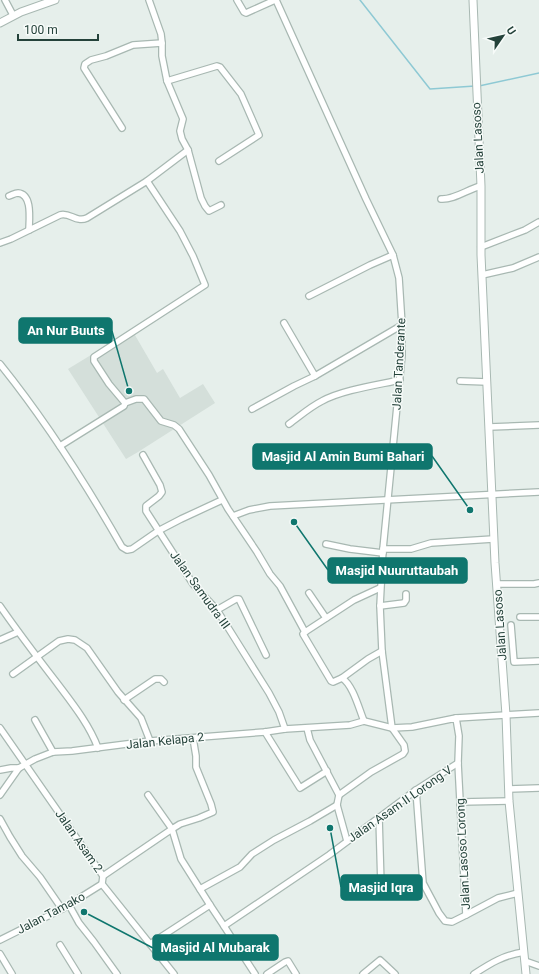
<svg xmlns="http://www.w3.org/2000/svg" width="539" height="974" font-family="Roboto,sans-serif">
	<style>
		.built { fill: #d4dfda }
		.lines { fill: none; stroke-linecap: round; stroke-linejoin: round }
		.stream { stroke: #8ec9d4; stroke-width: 1.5 }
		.minor-casing { stroke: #a8b8b2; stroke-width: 8 }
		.tertiary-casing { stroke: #a8b8b2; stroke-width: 9 }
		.minor { stroke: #fff; stroke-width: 5.5 }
		.tertiary { stroke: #fff; stroke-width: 7 }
		.labels { text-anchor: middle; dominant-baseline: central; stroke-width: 3; stroke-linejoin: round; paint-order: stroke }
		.street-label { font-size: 12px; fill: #24423a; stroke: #f7fbf9 }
		.leader { fill: none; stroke: #0f766e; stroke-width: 1.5 }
		.callout-dot { fill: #0f766e; stroke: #f7fbf9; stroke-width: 1.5 }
		.callout { fill: #0f766e; stroke: #0f766e; stroke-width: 1.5 }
		.callout-label { font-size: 13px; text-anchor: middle; font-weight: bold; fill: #fff }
	</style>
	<rect width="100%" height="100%" fill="#e6efeb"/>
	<!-- built -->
	<polygon class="built" points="132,330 157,373 163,369 180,398 203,384 215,403 138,452 126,459 68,369"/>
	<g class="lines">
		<!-- stream -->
		<g class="stream">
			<polyline points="360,0 430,89 475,86"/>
			<polyline points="479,86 539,73"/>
		</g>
		<defs>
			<g id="minor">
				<polyline points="5,0 13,15"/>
				<polyline points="149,0 161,34 162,43 162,56 167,81 183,119 180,131 182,139 188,150 201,198 205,206 209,211 221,205"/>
				<polyline points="237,0 244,12 246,13 275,0"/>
				<polyline points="276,0 366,199 393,255 399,278 402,325 402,355 383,549 380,606 382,651 392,728 404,745 405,751 403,754 371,772 339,795"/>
				<polyline points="167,81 217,66 220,67 241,94 259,135 219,161"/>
				<polyline points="122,128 84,68 85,64 91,60 106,56 133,45 162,43"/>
				<path d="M9,196c3,-1 6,-3 9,-3 15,1 11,28 11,37"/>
				<path d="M441,199c13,1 27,-10 40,-13"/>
				<path d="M0,243l11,-4 49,-24c10,-3 16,8 27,3l60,-37 41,-31"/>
				<polyline points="481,247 525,230 539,222"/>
				<polyline points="482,275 513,268 539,257"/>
				<polyline points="309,296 370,265 393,255"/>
				<polyline points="284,323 315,376"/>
				<path d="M0,364c46,57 86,120 122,183l5,3 5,-1 26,-18 23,-12 41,-19"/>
				<polyline points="460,381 487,382"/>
				<polyline points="125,403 136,399 144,399 161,421 174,425 179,429 209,475 228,509 257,552 270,574 280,586 305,632"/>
				<polyline points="252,409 294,386 315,376 402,325"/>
				<path d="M289,424c11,-8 21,-17 33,-23 20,-11 55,-16 78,-21"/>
				<polyline points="489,427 539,425"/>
				<polyline points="60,446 124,406 125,403 109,384 94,361 94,357 205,285 193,256 180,231 147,181"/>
				<polyline points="143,455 160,485 162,492 159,496 146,506 146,511 193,584 217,610 269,693 279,712 285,729"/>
				<polyline points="233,516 249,510 270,506 539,492"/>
				<polyline points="326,544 350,549 383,553"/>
				<polyline points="383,549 411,549 431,543 493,539"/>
				<polyline points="497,584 534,584 539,583"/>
				<polyline points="309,593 326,618"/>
				<path d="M0,606c18,26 37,51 57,77 15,20 32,41 41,65"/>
				<polyline points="380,606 404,603 406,600 406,594"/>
				<polyline points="217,610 236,599 239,599 266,655"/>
				<polyline points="520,617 539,617"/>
				<polyline points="511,625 514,662 539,661"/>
				<polyline points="0,640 18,632"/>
				<polyline points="13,674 59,641 68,639 75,640 87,648 118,692 141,718 150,741"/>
				<polyline points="342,678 368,659 382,651"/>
				<polyline points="124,700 155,679 161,679 164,682"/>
				<polyline points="456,718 539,713"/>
				<polyline points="35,720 53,752"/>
				<path d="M364,721c-5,-12 -11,-36 -22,-43l-9,4 -2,-1 -28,-47 2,-2 49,-32 26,-12"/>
				<polyline points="0,728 103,876 102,884 174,974"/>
				<polyline points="307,728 310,740 339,795 337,805 347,841"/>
				<polyline points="265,732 300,788 327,771"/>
				<polyline points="0,770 11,768 19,768"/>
				<polyline points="509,789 539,788"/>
				<polyline points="416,790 423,883 439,913 445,921 452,922 466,915"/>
				<polyline points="0,795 19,768 35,759 53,752 72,751 150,741 265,732 285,729 350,725 364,721 392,728 412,727 456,718 459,736 458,763 466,915 498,898 518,893"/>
				<polyline points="148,795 172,829 180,824 199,818 213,812 211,804 196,767 196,756 193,738"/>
				<polyline points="461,802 509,801"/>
				<polyline points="379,817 381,886 386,895"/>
				<polyline points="0,819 10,837 22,856 40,877 62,909"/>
				<polyline points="103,876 172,829 181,859 210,905"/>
				<polyline points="200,889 240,867 252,854 274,840 310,821 337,805"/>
				<polyline points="69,905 79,923 94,942 117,974"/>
				<polyline points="224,926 255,974"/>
				<polyline points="0,940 62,909 102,884"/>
				<polyline points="150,944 210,905 224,926 329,855 416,790 458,763"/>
				<polyline points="60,945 78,974"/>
				<polyline points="0,954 12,974"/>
				<polyline points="525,961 539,966"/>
				<polyline points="267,974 285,962 288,961 296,974"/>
				<polyline points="363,974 380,960 395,974"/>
				<path d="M474,974c17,-11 30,-19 50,-22"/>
			</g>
			<g id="tertiary">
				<polyline points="473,0 481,186 481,255 495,563 506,715 509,801 526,974"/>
				<polyline points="0,23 21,12 55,0"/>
			</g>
		</defs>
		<!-- minor casing -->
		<use href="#minor" class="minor-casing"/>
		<!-- tertiary casing -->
		<use href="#tertiary" class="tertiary-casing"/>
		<!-- minor -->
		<use href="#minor" class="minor"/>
		<!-- tertiary -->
		<use href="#tertiary" class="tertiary"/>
	</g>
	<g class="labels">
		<!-- street labels -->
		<g class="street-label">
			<text transform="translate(478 138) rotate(-93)">Jalan Lasoso</text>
			<text transform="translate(399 364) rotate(-87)">Jalan Tanderante</text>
			<text transform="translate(200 590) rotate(54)">Jalan Samudra III</text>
			<text transform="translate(500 625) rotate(-94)">Jalan Lasoso</text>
			<text transform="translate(165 741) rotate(-6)">Jalan Kelapa 2</text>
			<text transform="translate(400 804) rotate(-35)">Jalan Asam II Lorong V</text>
			<text transform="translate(79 841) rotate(55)">Jalan Asam 2</text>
			<text transform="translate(463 854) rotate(-93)">Jalan Lasoso Lorong</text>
			<text transform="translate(51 913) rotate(-28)">Jalan Tamako</text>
		</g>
	</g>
	<!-- callouts -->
	<path class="leader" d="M129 391L112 331M470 510L432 456M294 522L328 570M330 828L341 887M84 912L153 948"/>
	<g class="callout-dot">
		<circle cx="129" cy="391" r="4"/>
		<circle cx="470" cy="510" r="4"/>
		<circle cx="294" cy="522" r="4"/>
		<circle cx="330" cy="828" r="4"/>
		<circle cx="84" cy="912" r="4"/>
	</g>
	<g class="callout">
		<rect x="19" y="318" width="93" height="25" rx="4"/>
		<rect x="253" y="444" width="179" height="25" rx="4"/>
		<rect x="328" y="558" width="139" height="25" rx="4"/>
		<rect x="341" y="875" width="81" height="25" rx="4"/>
		<rect x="153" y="935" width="125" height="25" rx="4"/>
	</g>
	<g class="callout-label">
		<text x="66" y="335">An Nur Buuts</text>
		<text x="343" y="461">Masjid Al Amin Bumi Bahari</text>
		<text x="397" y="575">Masjid Nuuruttaubah</text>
		<text x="381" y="892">Masjid Iqra</text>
		<text x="215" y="952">Masjid Al Mubarak</text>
	</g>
	<!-- north arrow -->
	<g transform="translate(503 36) rotate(56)" stroke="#f7fbf9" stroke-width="3" paint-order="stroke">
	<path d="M0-3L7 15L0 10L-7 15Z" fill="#24423a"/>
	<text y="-6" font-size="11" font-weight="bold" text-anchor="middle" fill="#24423a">U</text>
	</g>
	<!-- scale -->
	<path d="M18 34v6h80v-6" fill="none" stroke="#24423a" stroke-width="2"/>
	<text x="24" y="34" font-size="12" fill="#24423a" stroke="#f7fbf9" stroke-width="3" paint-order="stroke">100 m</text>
</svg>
